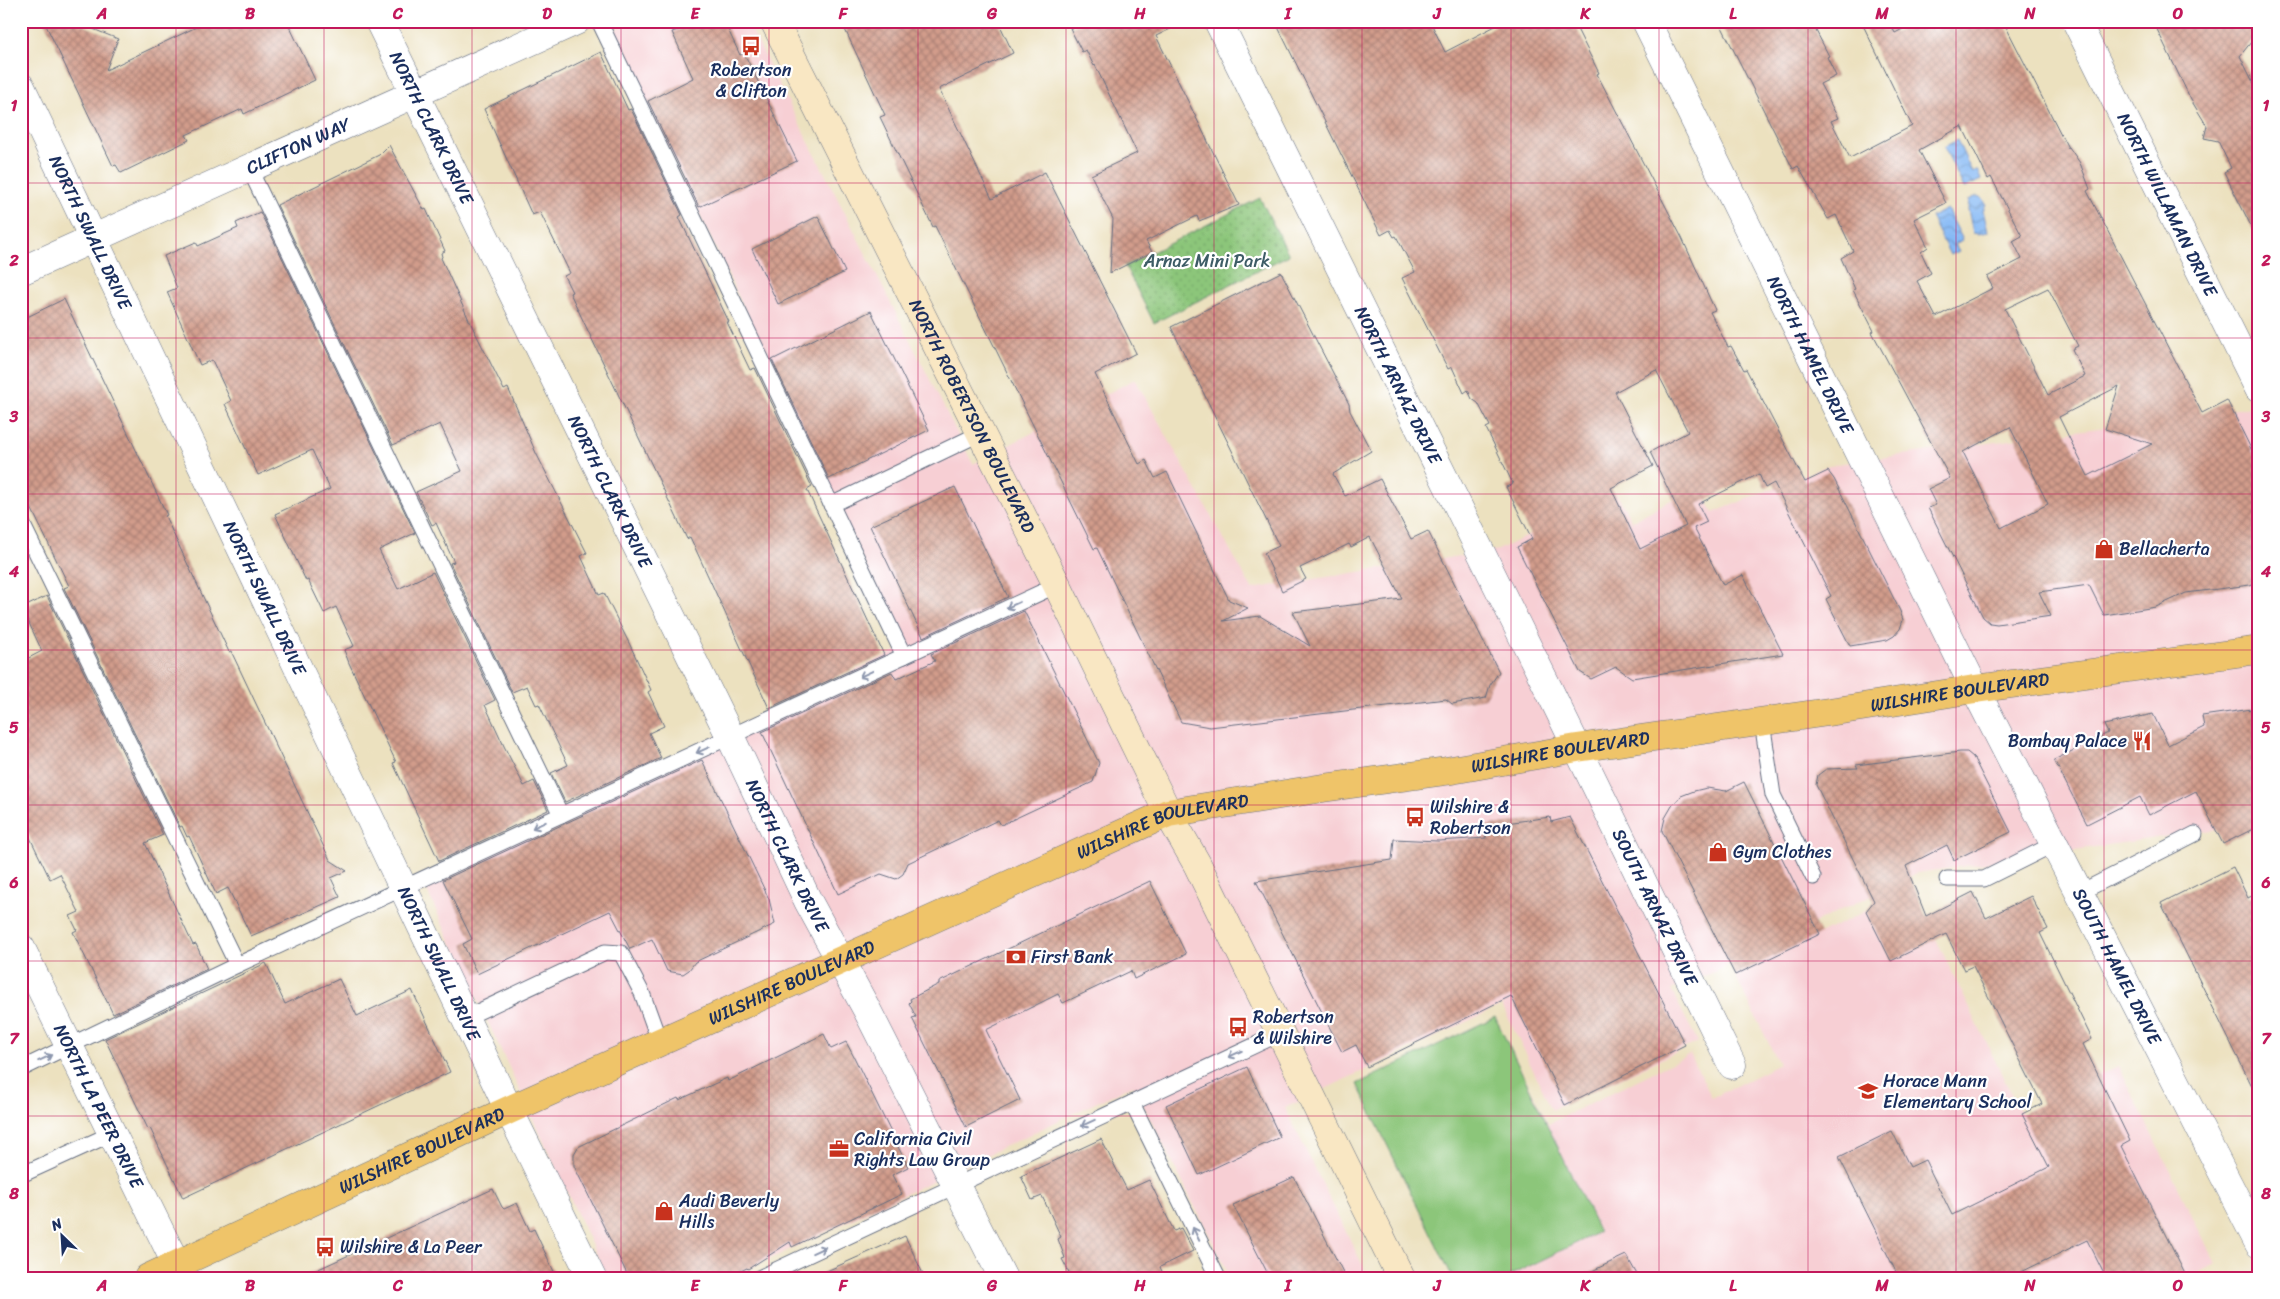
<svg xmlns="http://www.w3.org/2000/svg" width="2280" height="1299" font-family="Sriracha,sans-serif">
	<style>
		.built { fill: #f7cfd4 }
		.grass { fill: #8cc67a; stroke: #547a6c }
		.park { fill: url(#park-dots); stroke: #547a6c }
		.water { fill: url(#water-waves); stroke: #5174aa }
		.building { fill: url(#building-cross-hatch); fill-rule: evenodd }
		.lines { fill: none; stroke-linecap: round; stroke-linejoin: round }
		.lane-casing { stroke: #646d80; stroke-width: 17 }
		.street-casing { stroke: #646d80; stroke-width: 29 }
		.secondary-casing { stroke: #646d80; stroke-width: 29 }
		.primary-casing { stroke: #646d80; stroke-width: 29 }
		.lane { stroke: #fff; stroke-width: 15 }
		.street { stroke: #fff; stroke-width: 28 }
		.secondary { stroke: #f9e7c3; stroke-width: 28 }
		.primary { stroke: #efc469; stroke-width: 28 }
		.oneway { stroke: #8d97ae }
		.grid { fill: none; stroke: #c2185b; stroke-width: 1; stroke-opacity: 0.55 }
		.labels { text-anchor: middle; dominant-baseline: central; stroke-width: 4.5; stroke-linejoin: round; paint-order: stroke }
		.poi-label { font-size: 18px; fill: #1b2f5e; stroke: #fff; text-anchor: start }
		.street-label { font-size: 18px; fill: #1b2f5e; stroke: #fff }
		.park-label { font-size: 18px; fill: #3d5c66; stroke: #fff }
		.neatline { fill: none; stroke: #c2185b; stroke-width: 2 }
		.grid-label { font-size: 16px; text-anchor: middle; font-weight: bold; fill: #c2185b }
	</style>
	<defs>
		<pattern id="park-dots" width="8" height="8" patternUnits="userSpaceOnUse" patternTransform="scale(1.25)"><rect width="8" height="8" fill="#8cc67a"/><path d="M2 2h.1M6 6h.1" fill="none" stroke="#72a167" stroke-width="1.8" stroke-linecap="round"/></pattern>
		<pattern id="water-waves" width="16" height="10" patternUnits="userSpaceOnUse" patternTransform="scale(1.25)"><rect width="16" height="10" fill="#87baf5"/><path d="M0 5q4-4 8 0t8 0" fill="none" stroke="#6e98ca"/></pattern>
		<pattern id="building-cross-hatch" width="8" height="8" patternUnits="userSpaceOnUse" patternTransform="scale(1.25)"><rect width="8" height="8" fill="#d29c8b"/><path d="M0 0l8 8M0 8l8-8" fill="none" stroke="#aa8075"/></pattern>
	</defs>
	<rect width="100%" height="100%" fill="#fff"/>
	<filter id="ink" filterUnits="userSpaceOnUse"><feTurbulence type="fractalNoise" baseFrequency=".02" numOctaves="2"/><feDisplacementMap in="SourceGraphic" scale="10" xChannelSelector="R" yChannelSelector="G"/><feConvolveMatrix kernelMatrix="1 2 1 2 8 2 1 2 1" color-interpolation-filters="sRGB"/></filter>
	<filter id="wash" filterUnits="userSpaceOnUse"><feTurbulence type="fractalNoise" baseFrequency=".0096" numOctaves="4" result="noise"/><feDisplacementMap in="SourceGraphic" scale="20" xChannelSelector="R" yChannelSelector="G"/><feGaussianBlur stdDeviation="1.12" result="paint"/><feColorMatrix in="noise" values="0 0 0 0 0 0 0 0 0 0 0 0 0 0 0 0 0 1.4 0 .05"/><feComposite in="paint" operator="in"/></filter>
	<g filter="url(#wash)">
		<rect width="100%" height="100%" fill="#ece1bf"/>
		<!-- built -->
		<g class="built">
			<polygon points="632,21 747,21 973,464 1135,379 1252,589 1498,550 1616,493 1632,521 1699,485 1713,513 1829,465 2259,406 2259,823 1917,873 1712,973 1671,990 1698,1042 1552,1110 1502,1005 1285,1108 1369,1278 1231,1278 1133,1085 730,1278 607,1278 421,878 904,647 613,31"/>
			<polygon points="1866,911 1891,961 1936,939 2021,1114 2118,1066 2216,1264 2189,1278 1453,1278 1357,1084 1495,1017 1548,1124 1690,1054 1712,1098 1779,1064 1735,975"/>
		</g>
		<!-- grass -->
		<polygon class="grass" points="1495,1017 1599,1232 1505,1278 1453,1278 1357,1084"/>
		<!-- park -->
		<polygon class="park" points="1260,198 1289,255 1154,323 1125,266"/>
		<!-- water -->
		<g class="water">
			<polygon points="1957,140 1972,172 1977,170 1981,180 1964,188 1944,147"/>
			<polygon points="1977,196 1982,198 1986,204 1983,210 1988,232 1978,234 1973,233 1968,209 1969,200"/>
			<polygon points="1947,209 1963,240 1955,244 1959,251 1950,255 1931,217"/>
		</g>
		<g id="blocks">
			<!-- building -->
			<g class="building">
				<polygon points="44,21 73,21 118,39 106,70 209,21 287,21 315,80 244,114 242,109 186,135 189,140 121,173 116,165 113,166"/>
				<polygon points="677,21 724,21 740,55 744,53 797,161 699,207 648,101 693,78 672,32 681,29"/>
				<polygon points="841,21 998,21 1013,53 939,89 992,199 1045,172 1136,353 1095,374 1139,464 1146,460 1155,478 1167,472 1229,600 1248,608 1223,621 1260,616 1310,646 1293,612 1402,599 1370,537 1351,547 1349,544 1300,568 1306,579 1282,591 1264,553 1279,546 1171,327 1281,272 1349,404 1350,411 1371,451 1333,474 1345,496 1380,479 1411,539 1428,531 1499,672 1490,685 1486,698 1452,704 1446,699 1210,727 1181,722 1097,548 1094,549 935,226 933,227 880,117 885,115"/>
				<polygon points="1085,21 1187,21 1156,36 1239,205 1199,221 1197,216 1146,241 1152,252 1110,273 1113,219 1091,175 1137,153 1095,65 1094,66 1086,50 1082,52 1070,28"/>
				<path d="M1275,21h155l15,31 60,-31h68l26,52 -2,1 85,164 33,72 -5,2 18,35 3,-1 13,24 2,-1 59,113 23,-11 6,8 66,132 3,9 -3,9 -6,7 -7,4 -37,6 -24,-47 5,-3 -57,-113 -9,5 -6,-14 -61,30 9,18 -13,6 29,57 20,-10 40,79 -151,24 -16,-11 -25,12 -11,-7 -63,-125 15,-8 -26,-52 7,-3 -27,-56 4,-2 -12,-23 -6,-4 -4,-9 -4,3 -12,-26 -4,2 -46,-91 13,-6 -19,-36 -2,1 -4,-7 -9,5zM1656,370l32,62 -38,20 36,74 -46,23 -29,-61 42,-22 -38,-74z"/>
				<path d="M1719,21h92l18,35 -2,1 9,19 -16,8 18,34 -7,3 19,37 62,-32 -51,-105h28l6,12 23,-12h85l65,127 1,-1 11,16 10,26 -3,2 115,222 25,-13 32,65v116l-9,4 -64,8 -30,14 -52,8 -15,-30 -50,7 12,24 -54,8 -7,-1 -7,-6 -55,-109 8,-3 -8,-16 22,-11 -78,-146 2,-1 -21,-41 2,-1 -14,-31 12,-7 -17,-36 -8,4 -30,-53 -5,3zM1962,126l26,53 3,-2 31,59 -9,5 9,18 -35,18 6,11 -57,29 -19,-36 14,-8 -10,-21 7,-5 -14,-28 32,-16 -27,-53zM2048,288l30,58 -6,3 13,27 -37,19 -43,-86zM2119,386l-14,43 47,15 -64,32 -29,-59zM2010,427l38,77 -47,24 -38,-76z"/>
				<polygon points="2153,21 2254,21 2259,32 2240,56 2259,94 2259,116 2250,121 2259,140 2259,242 2224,172 2231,168 2218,141 2204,138 2207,126 2191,100"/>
				<polygon points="601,52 628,110 631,109 682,215 679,217 729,322 727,322 750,370 755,368 812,487 807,490 884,655 769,708 690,537 687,539 570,293 572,292 564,276 570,273 540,212 532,215 484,109"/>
				<polygon points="389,145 424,210 426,209 445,251 441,253 442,257 441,258 469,320 504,390 508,388 536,453 587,553 581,556 599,595 604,593 630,645 651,690 648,692 664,726 649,733 661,758 565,802 551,773 568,765 539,704 536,705 527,686 512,692 450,563 454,562 436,523 432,525 416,492 462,471 440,424 393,445 277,205 379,155"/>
				<polygon points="260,212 415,533 379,550 398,589 433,572 495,700 485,705 504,746 524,786 534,781 548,810 439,861 393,763 396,762 349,663 344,650 354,646 336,607 324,613 308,580 306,581 275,514 330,489 312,450 258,475 225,404 231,401 212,360 200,365 167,292 177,288 164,256 196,242 198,246 238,228 236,223"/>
				<polygon points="818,216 845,272 778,304 752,249"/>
				<polygon points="64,299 167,515 165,516 229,652 231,651 330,860 347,871 331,878 340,897 251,936 228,888 216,894 189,836 187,837 182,826 180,827 64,588 69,586 21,487 21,320"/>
				<polygon points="871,311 929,430 829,479 772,360"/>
				<polygon points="955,487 1008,597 923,637 870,526"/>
				<polygon points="47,596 163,835 145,843 193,945 196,944 207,969 113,1014 73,932 77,930 70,916 79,912 60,874 50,879 21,819 21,662 42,651 22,608"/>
				<polygon points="1024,611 1099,763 1093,782 1001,825 998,820 908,863 903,874 896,879 881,874 838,894 762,732 892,672 896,679 935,661 931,654"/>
				<polygon points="2259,708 2259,826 2223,844 2196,791 2149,815 2140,797 2087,824 2054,760 2108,733 2104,725 2153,714 2168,745 2204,727 2202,716"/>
				<polygon points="1960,752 1967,752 1973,757 2011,832 1954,860 1947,845 1906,866 1926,916 1973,892 1986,918 2031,896 2048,929 2040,933 2092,1039 2083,1044 2130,1141 2121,1146 2187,1278 2106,1278 2087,1240 2009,1278 1899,1278 1839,1157 1892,1131 1910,1167 1925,1160 1952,1215 2049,1167 2022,1114 2042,1104 1973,966 1964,970 1946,934 1891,961 1866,911 1874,901 1816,785 1818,775 1826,769 1858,768 1856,765"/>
				<polygon points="702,760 769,899 775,924 695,962 689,970 683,974 667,971 652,939 630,949 610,911 477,974 463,944 472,939 443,880"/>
				<polygon points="1744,782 1820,934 1735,975 1662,831 1665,818 1672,806 1681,796 1694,791 1707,788 1726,791"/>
				<polygon points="1550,817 1551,822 1570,817 1685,1045 1565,1105 1511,996 1367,1067 1356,1045 1342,1052 1256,881 1392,860 1394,839 1438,841 1486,838 1484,826"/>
				<polygon points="2233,867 2248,898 2259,892 2259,1100 2161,903"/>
				<polygon points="1150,881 1186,954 1134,979 1131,971 1063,1003 1058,994 986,1030 1020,1100 966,1127 912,1018 916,1017 909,1003 911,1001 910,999 939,984 939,982"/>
				<polygon points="266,963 285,1004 339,979 357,1016 412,990 450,1072 183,1198 150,1128 148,1129 105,1039"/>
				<polygon points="824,1034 831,1049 846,1042 854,1057 908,1167 892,1175 902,1194 792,1247 790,1242 748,1269 747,1268 726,1278 629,1278 574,1166 574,1154 578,1147 678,1098 679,1100 727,1078 728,1081"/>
				<polygon points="1247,1067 1280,1137 1199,1175 1166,1105"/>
				<polygon points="1101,1139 1127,1190 1149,1180 1174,1231 1181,1228 1193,1251 1160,1267 1165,1278 1072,1278 1062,1259 1065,1258 1058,1239 1061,1237 1042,1196 1032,1200 1021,1176"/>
				<polygon points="1294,1177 1346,1278 1270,1278 1233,1205"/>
				<polygon points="493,1189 502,1207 504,1209 517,1203 530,1231 534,1229 557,1278 299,1278"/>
				<polygon points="905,1236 925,1278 811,1278"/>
				<polygon points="1626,1255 1639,1278 1577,1278"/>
			</g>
		</g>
	</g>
	<g filter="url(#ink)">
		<use href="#blocks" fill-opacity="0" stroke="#646d80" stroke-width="1"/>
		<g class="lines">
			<defs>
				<g id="lane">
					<polyline points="599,21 904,656"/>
					<polyline points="249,168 561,815"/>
					<polyline points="831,505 981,433"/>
					<polyline points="21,521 237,965"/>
					<polyline points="1762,722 1773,795 1813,877"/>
					<polyline points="1947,879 1984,879 2054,844"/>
					<polyline points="2079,893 2195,834"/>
					<polyline points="465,1018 605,952 621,953 642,993 660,1043"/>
					<polyline points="21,1069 237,965 1057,585"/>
					<polyline points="1132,1103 1218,1278"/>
					<polyline points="21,1175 111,1134"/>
					<polyline points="759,1278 1279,1034"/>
				</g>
				<g id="street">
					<path id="s1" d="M379,21l352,717 77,163 58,107 137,270"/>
					<path id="s2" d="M1218,21l332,671 182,373"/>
					<path id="s3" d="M1646,21l329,668 284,555"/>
					<path id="s4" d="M2076,21l183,368"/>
					<path id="s5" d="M21,87l488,1023 83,168"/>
					<path id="s6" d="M21,271l555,-250"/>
					<path id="s7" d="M21,948l162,330"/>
				</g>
				<g id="secondary">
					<path id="s8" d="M774,21l283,564 111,228 29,51 204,414"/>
				</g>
				<g id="primary">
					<path id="s9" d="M148,1278l361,-168 659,-297 155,-25 123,-17 131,-23 272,-39 126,-20 284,-39"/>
				</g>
			</defs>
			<!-- lane casing -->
			<use href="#lane" class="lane-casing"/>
			<!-- street casing -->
			<use href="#street" class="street-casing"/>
			<!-- secondary casing -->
			<use href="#secondary" class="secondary-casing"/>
			<!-- primary casing -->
			<use href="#primary" class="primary-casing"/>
			<!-- lane -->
			<use href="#lane" class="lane"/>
			<!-- street -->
			<use href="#street" class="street"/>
			<!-- secondary -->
			<use href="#secondary" class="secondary"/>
			<!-- primary -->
			<use href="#primary" class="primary"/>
		</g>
		<!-- one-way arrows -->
		<defs><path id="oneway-shaft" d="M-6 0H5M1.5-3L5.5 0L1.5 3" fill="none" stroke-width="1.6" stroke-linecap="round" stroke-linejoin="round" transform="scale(1.25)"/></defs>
		<g class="oneway">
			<use href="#oneway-shaft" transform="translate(1013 605) rotate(155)"/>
			<use href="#oneway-shaft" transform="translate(866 674) rotate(155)"/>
			<use href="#oneway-shaft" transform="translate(703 750) rotate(156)"/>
			<use href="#oneway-shaft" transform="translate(539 825) rotate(155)"/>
			<use href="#oneway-shaft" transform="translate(1235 1054) rotate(155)"/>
			<use href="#oneway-shaft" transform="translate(45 1058) rotate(-25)"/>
			<use href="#oneway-shaft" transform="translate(1088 1123) rotate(155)"/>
			<use href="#oneway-shaft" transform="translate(1196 1234) rotate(-116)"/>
			<use href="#oneway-shaft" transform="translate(819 1250) rotate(-25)"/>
		</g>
	</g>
	<!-- grid -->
	<path class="grid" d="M176,21v1257M324,21v1257M472,21v1257M621,21v1257M769,21v1257M918,21v1257M1066,21v1257M1214,21v1257M1362,21v1257M1511,21v1257M1659,21v1257M1808,21v1257M1956,21v1257M2104,21v1257M21,183h2238M21,338h2238M21,494h2238M21,650h2238M21,805h2238M21,961h2238M21,1116h2238"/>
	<!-- icons -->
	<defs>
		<symbol id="bus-bare" viewBox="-9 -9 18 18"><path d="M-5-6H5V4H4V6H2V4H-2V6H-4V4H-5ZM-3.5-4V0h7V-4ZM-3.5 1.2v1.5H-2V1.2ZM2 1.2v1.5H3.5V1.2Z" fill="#c8321e" stroke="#fff" stroke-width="2.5" paint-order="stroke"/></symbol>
		<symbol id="shop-bare" viewBox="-9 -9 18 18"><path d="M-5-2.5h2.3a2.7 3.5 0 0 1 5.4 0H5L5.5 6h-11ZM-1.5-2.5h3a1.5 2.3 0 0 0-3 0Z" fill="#c8321e" stroke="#fff" stroke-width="2.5" paint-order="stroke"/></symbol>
		<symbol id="restaurant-bare" viewBox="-9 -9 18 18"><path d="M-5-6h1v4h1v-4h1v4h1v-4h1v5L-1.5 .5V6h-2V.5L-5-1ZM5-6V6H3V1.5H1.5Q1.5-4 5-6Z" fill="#c8321e" stroke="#fff" stroke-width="2.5" paint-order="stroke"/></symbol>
		<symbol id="bank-bare" viewBox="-9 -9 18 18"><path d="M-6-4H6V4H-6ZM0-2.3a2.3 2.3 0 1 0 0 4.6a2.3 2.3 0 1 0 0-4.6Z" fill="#c8321e" stroke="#fff" stroke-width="2.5" paint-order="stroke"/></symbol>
		<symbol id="school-bare" viewBox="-9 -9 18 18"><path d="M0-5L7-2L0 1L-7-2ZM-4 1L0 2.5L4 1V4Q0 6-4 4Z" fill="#c8321e" stroke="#fff" stroke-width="2.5" paint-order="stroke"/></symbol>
		<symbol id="office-bare" viewBox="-9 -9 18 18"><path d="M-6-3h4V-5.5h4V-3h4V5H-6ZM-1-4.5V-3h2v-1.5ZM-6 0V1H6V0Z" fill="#c8321e" stroke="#fff" stroke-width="2.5" paint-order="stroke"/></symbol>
	</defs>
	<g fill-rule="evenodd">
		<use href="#bus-bare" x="737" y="32" width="28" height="28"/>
		<use href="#shop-bare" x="2090" y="535" width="28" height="28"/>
		<use href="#restaurant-bare" x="2128" y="727" width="28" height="28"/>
		<use href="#bus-bare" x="1401" y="803" width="28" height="28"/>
		<use href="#shop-bare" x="1704" y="838" width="28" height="28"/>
		<use href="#bank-bare" x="1002" y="943" width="28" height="28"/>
		<use href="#bus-bare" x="1224" y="1013" width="28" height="28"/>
		<use href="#school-bare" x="1854" y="1077" width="28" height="28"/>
		<use href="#office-bare" x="825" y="1135" width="28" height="28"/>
		<use href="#shop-bare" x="650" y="1197" width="28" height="28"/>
		<use href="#bus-bare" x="311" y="1233" width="28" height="28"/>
	</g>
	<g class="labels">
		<!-- poi labels -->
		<g class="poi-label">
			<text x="751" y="70" text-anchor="middle">Robertson<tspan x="751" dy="21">&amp; Clifton</tspan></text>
			<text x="2119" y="549">Bellacherta</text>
			<text x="2127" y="741" text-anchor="end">Bombay Palace</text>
			<text x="1430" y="807">Wilshire &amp;<tspan x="1430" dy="21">Robertson</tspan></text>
			<text x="1733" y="852">Gym Clothes</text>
			<text x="1031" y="957">First Bank</text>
			<text x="1253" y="1017">Robertson<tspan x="1253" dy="21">&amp; Wilshire</tspan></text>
			<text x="1883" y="1081">Horace Mann<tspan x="1883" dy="21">Elementary School</tspan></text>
			<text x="854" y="1139">California Civil<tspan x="854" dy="21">Rights Law Group</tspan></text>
			<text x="679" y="1201">Audi Beverly<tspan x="679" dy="21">Hills</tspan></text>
			<text x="340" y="1247">Wilshire &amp; La Peer</text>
		</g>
		<!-- street labels -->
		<g class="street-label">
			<text stroke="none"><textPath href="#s1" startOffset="119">NORTH CLARK DRIVE</textPath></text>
			<text stroke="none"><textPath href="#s6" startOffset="304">CLIFTON WAY</textPath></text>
			<text stroke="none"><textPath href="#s4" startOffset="205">NORTH WILLAMAN DRIVE</textPath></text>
			<text stroke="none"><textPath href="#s5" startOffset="161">NORTH SWALL DRIVE</textPath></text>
			<text stroke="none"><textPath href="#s3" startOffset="372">NORTH HAMEL DRIVE</textPath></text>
			<text stroke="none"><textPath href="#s2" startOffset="406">NORTH ARNAZ DRIVE</textPath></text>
			<text stroke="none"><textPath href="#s8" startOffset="442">NORTH ROBERTSON BOULEVARD</textPath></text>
			<text stroke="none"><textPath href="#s1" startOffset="524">NORTH CLARK DRIVE</textPath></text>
			<text stroke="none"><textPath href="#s5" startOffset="566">NORTH SWALL DRIVE</textPath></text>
			<text stroke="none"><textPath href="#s9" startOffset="1922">WILSHIRE BOULEVARD</textPath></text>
			<text stroke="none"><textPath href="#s9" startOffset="1518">WILSHIRE BOULEVARD</textPath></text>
			<text stroke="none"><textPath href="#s9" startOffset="1112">WILSHIRE BOULEVARD</textPath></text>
			<text stroke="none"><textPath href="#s1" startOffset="929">NORTH CLARK DRIVE</textPath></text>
			<text stroke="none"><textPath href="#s2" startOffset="988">SOUTH ARNAZ DRIVE</textPath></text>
			<text stroke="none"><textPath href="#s5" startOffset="971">NORTH SWALL DRIVE</textPath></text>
			<text stroke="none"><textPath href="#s3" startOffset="1056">SOUTH HAMEL DRIVE</textPath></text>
			<text stroke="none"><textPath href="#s9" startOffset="708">WILSHIRE BOULEVARD</textPath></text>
			<text stroke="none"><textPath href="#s7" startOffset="176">NORTH LA PEER DRIVE</textPath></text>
			<text stroke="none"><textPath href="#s9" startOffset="302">WILSHIRE BOULEVARD</textPath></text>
		</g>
		<!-- park labels -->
		<g class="park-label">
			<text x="1207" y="261">Arnaz Mini Park</text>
		</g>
	</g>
	<!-- margin -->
	<rect width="2280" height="1299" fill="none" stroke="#fff" stroke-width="55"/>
	<!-- north arrow -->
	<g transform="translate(62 1236) rotate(335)" stroke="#ffffff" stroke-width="4" paint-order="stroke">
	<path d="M0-4L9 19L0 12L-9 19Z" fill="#1b2f5e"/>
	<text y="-8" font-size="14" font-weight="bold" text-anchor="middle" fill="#1b2f5e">N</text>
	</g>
	<rect x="28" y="28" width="2224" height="1244" class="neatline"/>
	<g class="grid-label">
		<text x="102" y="19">A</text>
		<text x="250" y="19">B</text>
		<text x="398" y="19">C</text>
		<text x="547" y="19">D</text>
		<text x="695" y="19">E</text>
		<text x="843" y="19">F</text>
		<text x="992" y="19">G</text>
		<text x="1140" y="19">H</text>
		<text x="1288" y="19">I</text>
		<text x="1437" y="19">J</text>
		<text x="1585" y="19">K</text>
		<text x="1733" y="19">L</text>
		<text x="1882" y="19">M</text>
		<text x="2030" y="19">N</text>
		<text x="2178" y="19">O</text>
		<text x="14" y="111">1</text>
		<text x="2266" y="111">1</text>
		<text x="14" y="266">2</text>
		<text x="2266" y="266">2</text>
		<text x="14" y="422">3</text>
		<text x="2266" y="422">3</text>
		<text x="14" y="577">4</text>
		<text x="2266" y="577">4</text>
		<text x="14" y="733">5</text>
		<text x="2266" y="733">5</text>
		<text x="14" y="888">6</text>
		<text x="2266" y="888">6</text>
		<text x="14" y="1044">7</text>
		<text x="2266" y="1044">7</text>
		<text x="14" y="1199">8</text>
		<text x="2266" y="1199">8</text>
		<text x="102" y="1291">A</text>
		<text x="250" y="1291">B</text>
		<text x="398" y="1291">C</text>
		<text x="547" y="1291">D</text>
		<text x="695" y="1291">E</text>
		<text x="843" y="1291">F</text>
		<text x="992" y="1291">G</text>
		<text x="1140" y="1291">H</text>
		<text x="1288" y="1291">I</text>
		<text x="1437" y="1291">J</text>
		<text x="1585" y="1291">K</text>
		<text x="1733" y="1291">L</text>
		<text x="1882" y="1291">M</text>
		<text x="2030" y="1291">N</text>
		<text x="2178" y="1291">O</text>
	</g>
</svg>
